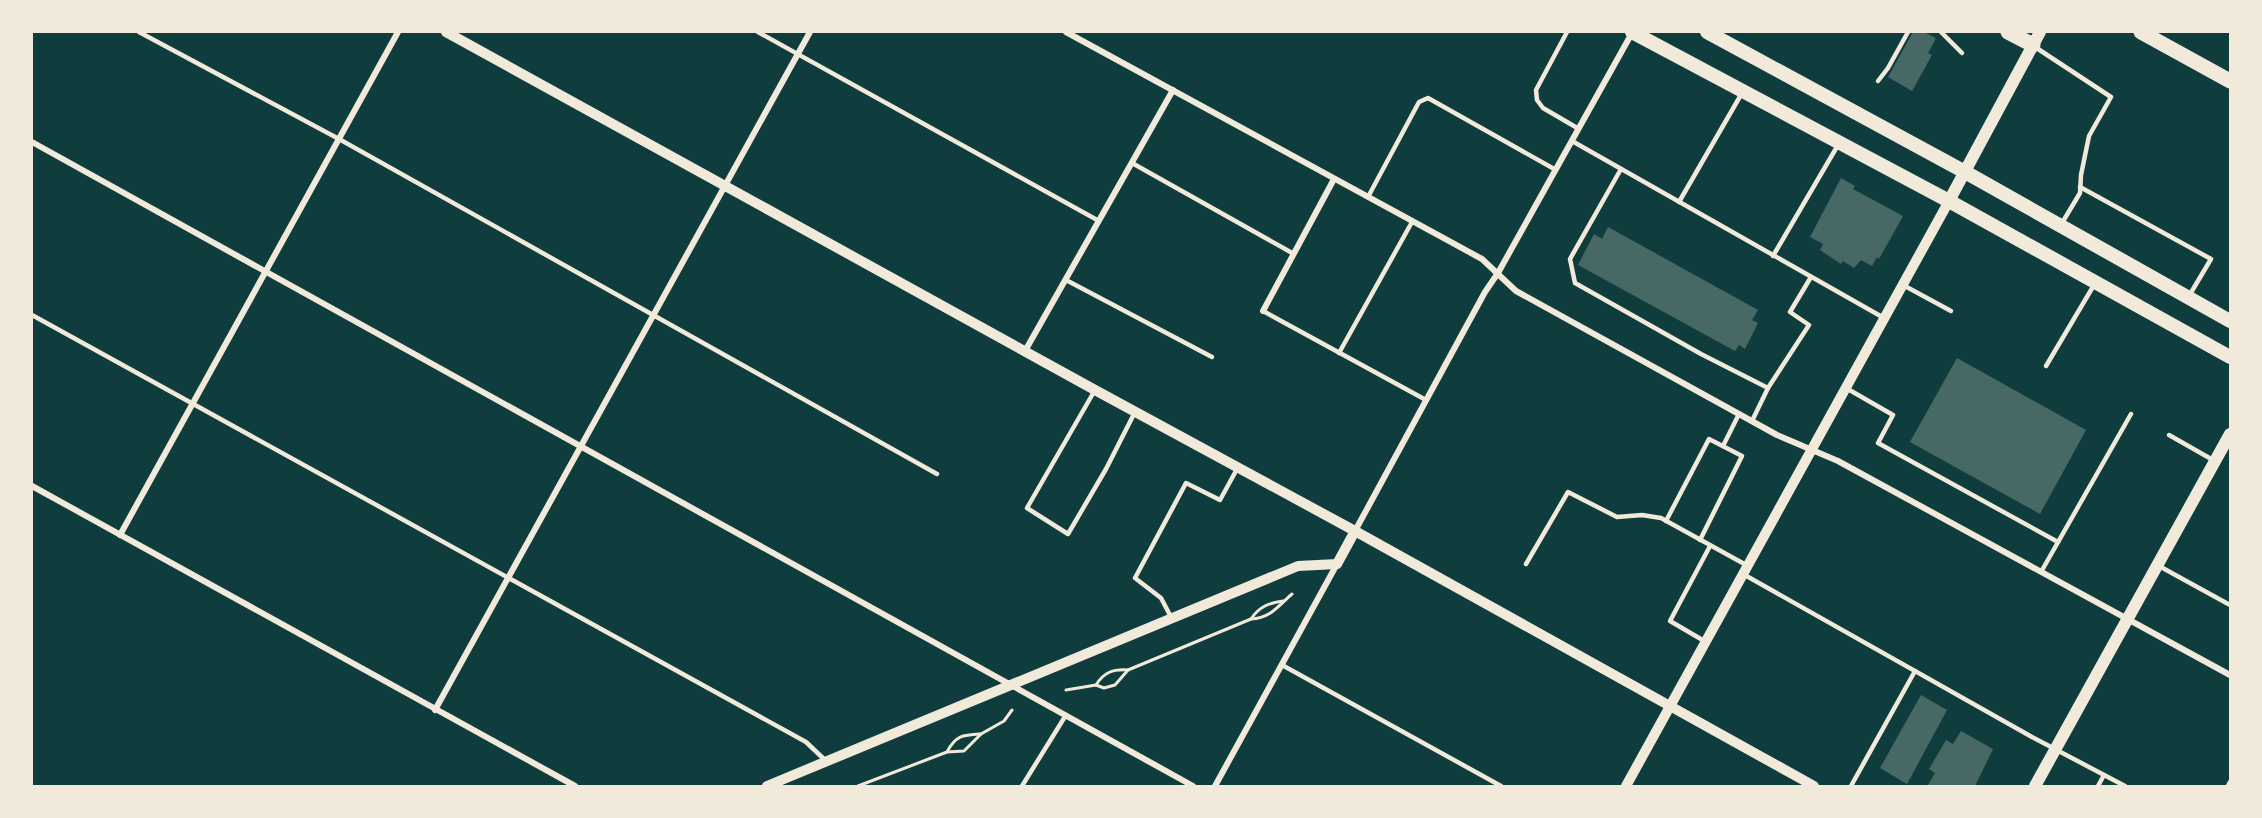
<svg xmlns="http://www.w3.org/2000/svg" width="2262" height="818" font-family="Manrope,sans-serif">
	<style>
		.building { fill: #486865 }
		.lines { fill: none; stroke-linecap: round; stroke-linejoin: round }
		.path { stroke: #f1e9da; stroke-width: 3 }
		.service { stroke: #f1e9da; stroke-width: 4.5 }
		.minor { stroke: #f1e9da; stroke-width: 6 }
		.tertiary { stroke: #f1e9da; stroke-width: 10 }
		.secondary { stroke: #f1e9da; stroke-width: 12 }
		.primary { stroke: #f1e9da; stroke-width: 14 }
		.motorway { stroke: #f1e9da; stroke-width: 15 }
	</style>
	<rect width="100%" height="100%" fill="#0f3d3e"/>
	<!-- building -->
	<g class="building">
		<polygon points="1913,32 1924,32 1936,38 1928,53 1932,55 1912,91 1888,77"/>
		<polygon points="1841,178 1855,186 1853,189 1903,216 1879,259 1877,257 1872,266 1861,260 1854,268 1843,261 1841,264 1820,250 1823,244 1810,237"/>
		<polygon points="1608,227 1758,310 1752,320 1758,323 1745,349 1739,345 1735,351 1578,265 1594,234 1602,239"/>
		<polygon points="1957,358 2086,430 2040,514 1910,442"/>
		<polygon points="1921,695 1947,710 1907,784 1880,768"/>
		<polygon points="1961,731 1993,749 1975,786 1930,786 1928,785 1935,773 1929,769 1946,740 1953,744"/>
	</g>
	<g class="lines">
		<!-- path -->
		<g class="path">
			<path d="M1251,619c8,-12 17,-16 32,-18"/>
			<path d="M1096,685c8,-13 17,-16 32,-15"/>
			<path d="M1066,690l30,-5 8,3 11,-3 13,-15 123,-51c20,-1 27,-13 41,-25"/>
			<path d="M947,752c9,-17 16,-17 34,-18"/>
			<polyline points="858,786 947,752 964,751 981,734 1004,721 1012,710"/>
		</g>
		<!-- service -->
		<g class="service">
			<polyline points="139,32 339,139 937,474"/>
			<polyline points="758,32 1099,221"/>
			<polyline points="1567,32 1536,90 1537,100 1543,108 1579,129"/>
			<polyline points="1941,32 1962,53"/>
			<polyline points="2035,47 2111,97 2089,136 2081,175 2080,193 2062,223"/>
			<polyline points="1878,81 1888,68 1908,32"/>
			<polyline points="1572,141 1884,318"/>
			<polyline points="1132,163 1294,254"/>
			<polyline points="1621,169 1570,259 1575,283 1701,354 1768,388"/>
			<polyline points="2080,187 2211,259 2189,296"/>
			<polyline points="1368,197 1419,102 1428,98 1556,170"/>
			<polyline points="1679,202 1742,93"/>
			<polyline points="1773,256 1838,145"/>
			<polyline points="1066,280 1212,357"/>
			<polyline points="1903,285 1951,311"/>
			<polyline points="1263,311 1426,400"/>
			<polyline points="32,315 806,742 826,761"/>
			<polyline points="1339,353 1412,222"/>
			<polyline points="2046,366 2094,285"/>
			<polyline points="1846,388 1893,415 1878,443 2058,542"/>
			<polyline points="1095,390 1027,508 1068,534 1106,469 1135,412"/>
			<polyline points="1752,421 1768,388 1809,325 1790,312 1811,277"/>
			<polyline points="2169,435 2213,460"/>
			<polyline points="1723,446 1739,414"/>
			<polyline points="1666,521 1709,439 1742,456 1700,540"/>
			<polyline points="1526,564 1568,492 1617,517 1642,515 1661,518 1748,566"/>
			<polyline points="2159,566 2230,605"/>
			<polyline points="2041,572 2131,414"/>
			<polyline points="1743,574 2032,737 2125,786"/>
			<polyline points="1171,617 1161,598 1135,578 1186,483 1220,500 1237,469"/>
			<polyline points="1706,642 1670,621 1710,546"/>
			<polyline points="1282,665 1501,786"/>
			<polyline points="1022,786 1066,715"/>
			<polyline points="1851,786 1915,671"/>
			<polyline points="2098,786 2104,775"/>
			<polyline points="2228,786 2230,782"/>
		</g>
		<!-- minor -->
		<g class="minor">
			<polyline points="1066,32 1482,259 1516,291 1777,435 1838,461 2230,675"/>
			<polyline points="32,142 1193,786"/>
			<polyline points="1263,311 1334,179"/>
			<polyline points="1025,351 1173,90"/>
			<polyline points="32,486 575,786"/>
			<polyline points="1355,531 1485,292 1498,273 1632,33"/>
			<polyline points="120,535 398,32"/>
			<polyline points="435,710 810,32"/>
			<polyline points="1215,786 1337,564"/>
		</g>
		<!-- tertiary -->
		<g class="tertiary">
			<polyline points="446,32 1095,390 1355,531 1814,786"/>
			<polyline points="767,786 1298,566 1337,564 1355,531"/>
			<polyline points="1626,786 1949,201"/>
		</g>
		<!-- secondary -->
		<g class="secondary">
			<polyline points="1949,201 2040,32"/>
			<polyline points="2035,786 2230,434"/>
		</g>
		<!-- primary -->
		<g class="primary">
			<polyline points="1632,32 1949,201 2230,357"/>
			<polyline points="1707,32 1965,172 2230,321"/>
		</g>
		<!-- motorway -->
		<g class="motorway">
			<polyline points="2008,32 2033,45"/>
			<polyline points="2141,32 2230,81"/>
		</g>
	</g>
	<!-- border -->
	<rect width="2262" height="818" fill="none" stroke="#f1e9da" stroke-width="66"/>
</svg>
